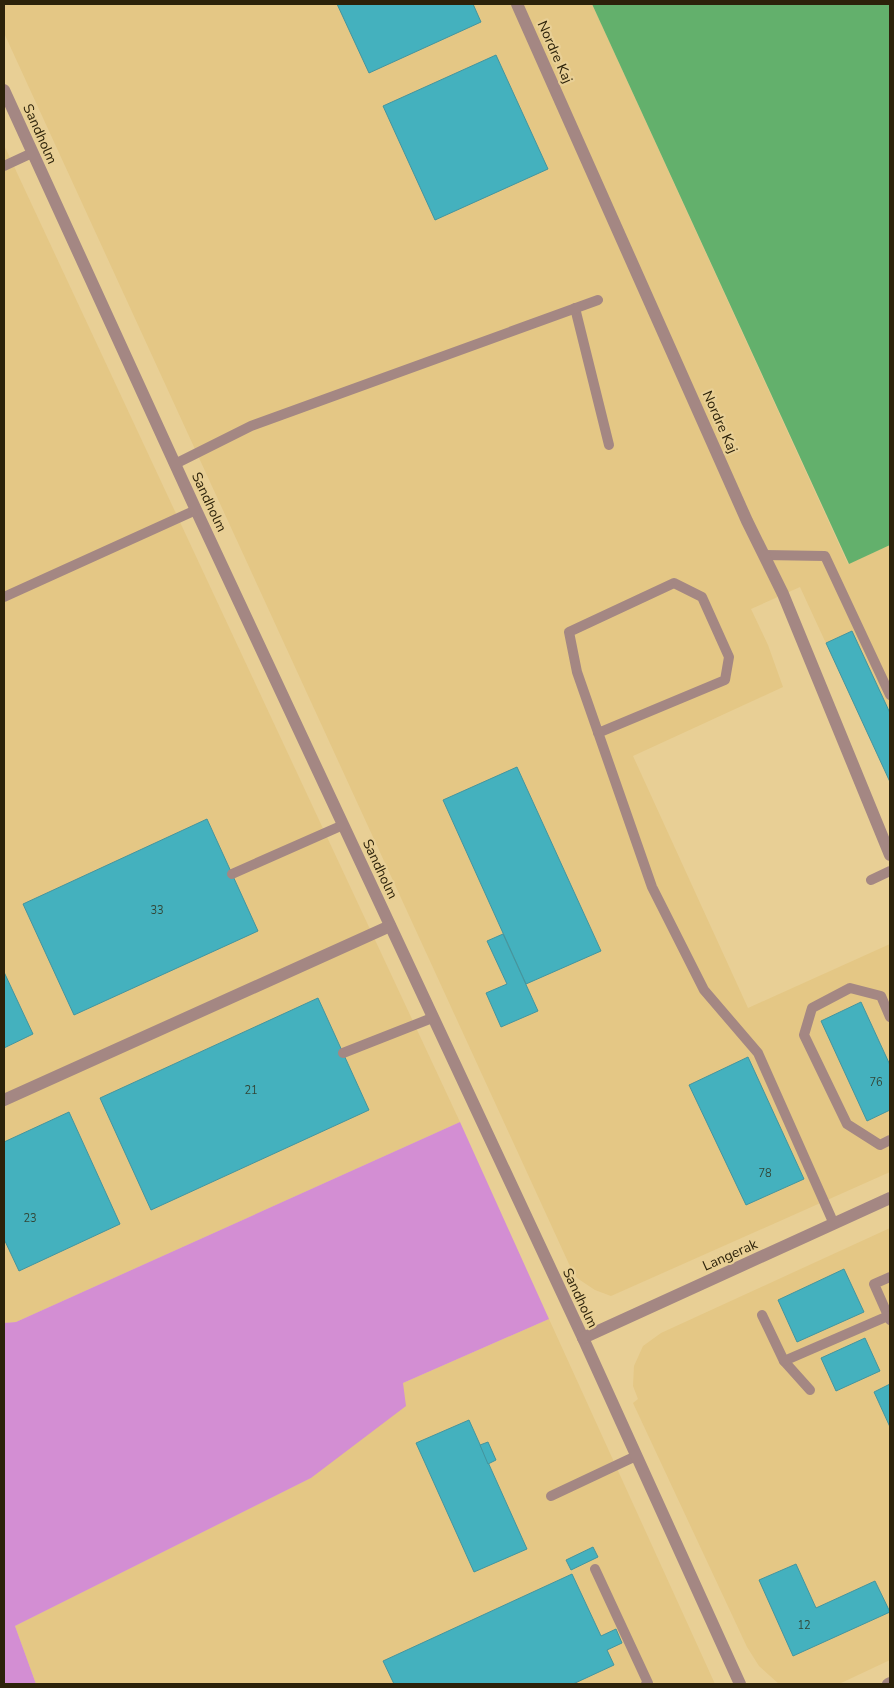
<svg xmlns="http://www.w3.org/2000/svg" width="894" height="1688" font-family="'Nunito Sans',sans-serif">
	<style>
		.built { fill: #e4c785 }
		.green { fill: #d38ed3 }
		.water { fill: #63b06c }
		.building { fill: #44b1be; stroke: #43959f }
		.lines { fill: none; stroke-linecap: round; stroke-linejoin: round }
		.lane { stroke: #a48783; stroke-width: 10 }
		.street { stroke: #a48783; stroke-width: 12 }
		.labels { text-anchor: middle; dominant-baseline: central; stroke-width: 4.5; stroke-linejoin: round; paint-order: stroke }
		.number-label { font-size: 11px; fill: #324637 }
		.street-label { font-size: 14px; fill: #2c220a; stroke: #e8cf95 }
	</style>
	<rect width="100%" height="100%" fill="#e8cf95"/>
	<!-- built -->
	<g class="built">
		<polygon points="4,4 592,4 848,564 890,545 890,782 800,587 751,609 768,645 783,687 633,756 748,1008 890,944 890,1172 611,1296 595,1290 577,1278 569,1264 4,33"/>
		<polygon points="4,145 460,1122 16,1322 4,1323"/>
		<polygon points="890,1228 890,1660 839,1684 779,1684 759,1666 747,1647 633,1403 638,1399 633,1386 634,1366 643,1346 661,1333"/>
		<polygon points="549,1319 715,1684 36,1684 15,1626 311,1478 403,1383"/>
	</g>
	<!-- green -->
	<polygon class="green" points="460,1122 549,1319 403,1383 406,1406 311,1478 15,1626 36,1684 4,1684 4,1323 16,1322"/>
	<!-- water -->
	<polygon class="water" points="592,4 890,4 890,545 849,564"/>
	<!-- building -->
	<g class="building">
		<polygon points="337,4 473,4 481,22 369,73"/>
		<polygon points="496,55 548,169 435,220 383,106"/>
		<polygon points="852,631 890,713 890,782 826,643"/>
		<polygon points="517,767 601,951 526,984 443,800"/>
		<polygon points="207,819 258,931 74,1015 23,904"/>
		<polygon points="503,934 538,1011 501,1027 486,993 507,984 487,941"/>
		<polygon points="4,972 33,1034 4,1048"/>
		<polygon points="318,998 369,1110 151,1210 100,1098"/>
		<polygon points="861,1002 890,1065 890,1110 867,1121 821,1021"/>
		<polygon points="748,1057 804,1179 746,1205 689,1085"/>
		<polygon points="69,1112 120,1224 19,1271 4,1239 4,1142"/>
		<polygon points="844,1269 864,1312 797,1342 778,1300"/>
		<polygon points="865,1338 880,1371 836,1391 821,1358"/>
		<polygon points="890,1384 890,1427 874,1392"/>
		<polygon points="469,1420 527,1549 474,1572 416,1443"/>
		<polygon points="488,1442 496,1460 488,1464 480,1445"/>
		<polygon points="593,1547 598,1557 571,1570 566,1560"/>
		<polygon points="796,1564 816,1608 875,1581 890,1612 793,1656 759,1580"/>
		<polygon points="572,1574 601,1636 616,1629 622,1643 607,1650 614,1665 573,1684 394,1684 383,1661"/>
	</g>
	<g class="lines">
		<!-- lane -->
		<g class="lane">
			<polyline points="4,166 32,153"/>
			<polyline points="575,308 609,445"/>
			<polyline points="175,464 251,426 598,300"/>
			<polyline points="764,555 825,556 890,695"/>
			<polyline points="4,597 196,510"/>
			<polyline points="598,733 725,680 729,657 702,597 674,583 569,632 577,672 652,887 704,990 758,1053 834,1224"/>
			<polyline points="232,874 343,825"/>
			<polyline points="871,880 890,871"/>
			<polyline points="890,1017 881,996 850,988 812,1008 804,1035 847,1124 880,1145 890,1140"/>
			<polyline points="343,1053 432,1018"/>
			<polyline points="890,1277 874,1284 890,1320"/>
			<polyline points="762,1315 784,1361 810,1390"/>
			<polyline points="784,1361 888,1316"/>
			<polyline points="551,1496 636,1456"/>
			<polyline points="595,1569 648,1683 646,1684"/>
		</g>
		<!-- street -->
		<g class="street">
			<polyline points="517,4 747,521 783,594 890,855"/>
			<polyline points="4,90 196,510 583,1338 740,1684"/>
			<polyline points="4,1100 390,926"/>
			<polyline points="583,1338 890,1198"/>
			<polyline points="888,1684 890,1683"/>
		</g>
	</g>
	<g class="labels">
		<!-- number labels -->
		<g class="number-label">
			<text x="157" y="910">33</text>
			<text x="876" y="1082">76</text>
			<text x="251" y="1090">21</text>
			<text x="765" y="1173">78</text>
			<text x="30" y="1218">23</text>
			<text x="804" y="1625">12</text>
		</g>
		<!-- street labels -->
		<g class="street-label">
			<text transform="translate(555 52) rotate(66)">Nordre Kaj</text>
			<text transform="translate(40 134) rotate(66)">Sandholm</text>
			<text transform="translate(720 422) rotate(66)">Nordre Kaj</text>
			<text transform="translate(209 502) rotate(65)">Sandholm</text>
			<text transform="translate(380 869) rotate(65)">Sandholm</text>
			<text transform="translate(730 1255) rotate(-24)">Langerak</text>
			<text transform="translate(580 1298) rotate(65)">Sandholm</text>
		</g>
	</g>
	<!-- border -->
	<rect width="894" height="1688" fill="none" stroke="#2c220a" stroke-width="10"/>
</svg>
